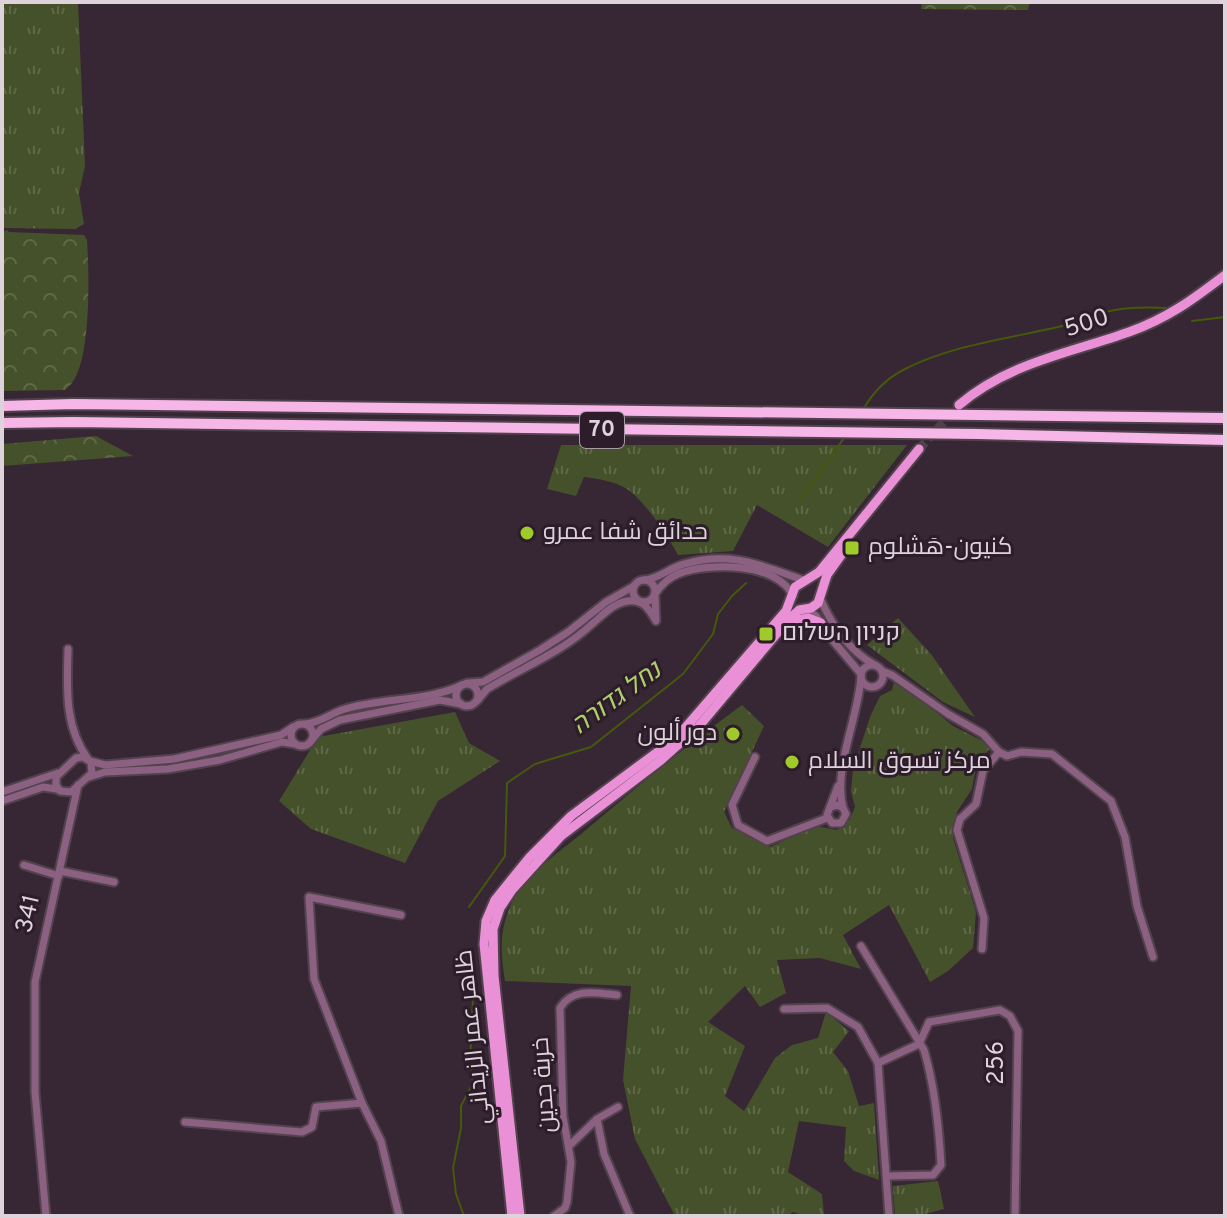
<svg xmlns="http://www.w3.org/2000/svg" width="1227" height="1218" font-family="Overpass,Cairo,Heebo,sans-serif">
	<style>
		.grass { fill: url(#grass-tufts) }
		.forest { fill: url(#forest-crowns) }
		.lines { fill: none; stroke-linecap: round; stroke-linejoin: round }
		.stream { stroke: #45590a; stroke-width: 2 }
		.major-tunnel { stroke: #50404c; stroke-width: 9; stroke-dasharray: 9 4.5; stroke-linecap: butt }
		.minor-casing { stroke: #52424e; stroke-width: 11 }
		.major-casing { stroke: #52424e; stroke-width: 13 }
		.highway-casing { stroke: #52424e; stroke-width: 14 }
		.minor { stroke: #8b6081; stroke-width: 7 }
		.major { stroke: #e990d6; stroke-width: 9 }
		.highway { stroke: #f6b6e7; stroke-width: 10 }
		.poi-dot { fill: #a0c92c; stroke: #2d1c29; stroke-width: 3 }
		.labels { text-anchor: middle; dominant-baseline: central; stroke-width: 6; stroke-linejoin: round; paint-order: stroke }
		.shield { fill: #2d1c29; stroke: #a99ba6; stroke-width: 2 }
		.shield-label { font-size: 22px; font-weight: bold; fill: #ded2db }
		.street-label { font-size: 24px; fill: #ded2db; stroke: #2d1c29 }
		.poi-label { font-size: 24px; fill: #ded2db; stroke: #2d1c29; text-anchor: start }
		.water-label { font-size: 26px; font-style: italic; fill: #afcf6b; stroke: #2d1c29 }
	</style>
	<defs>
		<pattern id="grass-tufts" width="24" height="20" patternUnits="userSpaceOnUse" patternTransform="scale(2)"><rect width="24" height="20" fill="#44512a"/><path d="M3 7l-1-3M5 7V3M7 7l1-3M15 17l-1-3M17 17v-4M19 17l1-3" fill="none" stroke="#5f6948"/></pattern>
		<pattern id="forest-crowns" width="20" height="18" patternUnits="userSpaceOnUse" patternTransform="scale(2)"><rect width="20" height="18" fill="#44512a"/><path d="M2 6a3 3 0 1 1 6 0M12 15a3 3 0 1 1 6 0" fill="none" stroke="#5f6948"/></pattern>
	</defs>
	<rect width="100%" height="100%" fill="#372633"/>
	<!-- grass -->
	<g class="grass">
		<polygon points="2,2 78,2 85,166 79,193 84,224 75,229 2,228"/>
		<path d="M561,445h346l-79,102 -71,-42 -24,46 -55,4c-10,-19 -34,-55 -51,-66 -13,-8 -29,-10 -43,-12l-8,19 -29,-7z"/>
		<polygon points="898,618 931,654 975,717 943,702 867,645"/>
		<path d="M895,679l58,47 34,17 2,7 -12,11 -5,28 -15,23 -4,26 23,74 -3,36 -25,23 -18,11 -41,-77 -46,30 18,34 -41,-11 -43,2 9,33 -26,14 -15,-21 -37,36 37,24 -20,50 19,15 31,-53 17,-13 26,-7 8,-26 23,19 -16,21 15,19 11,35 15,-3 5,77 -25,-9 -10,-10 2,-34 -47,-6 -11,51 34,22 2,21 -19,1 -12,-4 -6,4h-112l-40,-77 -12,-59 8,-94 -126,-5c-5,-31 -6,-53 9,-83 12,-23 46,-47 66,-63 53,-45 106,-89 162,-130l22,21 -40,86 8,16 38,19 45,-21 22,4 13,-11 5,-12 -4,-16 2,-22 17,-52 10,-21 12,-6z"/>
		<polygon points="455,712 469,743 500,761 438,801 405,863 311,829 279,801 318,737"/>
		<polygon points="938,1181 944,1209 918,1216 895,1216 893,1186"/>
	</g>
	<!-- forest -->
	<g class="forest">
		<polygon points="922,2 1030,2 1028,10 921,9"/>
		<path d="M7,230l2,2 75,3 3,5c2,30 6,134 -22,150l-63,1v-159z"/>
		<polygon points="96,436 133,456 2,466 2,444"/>
	</g>
	<g class="lines">
		<!-- stream -->
		<g class="stream">
			<polyline points="1192,321 1225,317"/>
			<path d="M864,408c10,-17 22,-29 39,-38 48,-25 104,-31 155,-43 16,-3 31,-11 47,-15 21,-5 41,-5 62,-4"/>
			<polyline points="800,501 844,438"/>
			<polyline points="469,907 505,856 507,783 535,764 591,747 683,674 713,634 718,614 732,596 746,583"/>
			<polyline points="464,1216 456,1194 453,1168 461,1128 461,1106 473,1083 470,1063 473,998"/>
		</g>
		<!-- major-tunnel -->
		<polyline class="major-tunnel" points="919,449 954,411"/>
		<defs>
			<g id="minor">
				<circle cx="644" cy="591" r="11"/>
				<path d="M644,580c15,-1 25,-12 40,-16 48,-14 78,2 122,17"/>
				<path d="M820,598c11,26 30,54 55,67"/>
				<polyline points="807,609 816,616 834,642 861,674"/>
				<path d="M68,649c-1,37 -4,78 20,110"/>
				<circle cx="872" cy="676" r="11"/>
				<polyline points="882,671 892,675 948,714 983,734 999,752 1007,756 1021,752 1052,754 1111,801 1125,837 1137,906 1153,957"/>
				<polyline points="467,683 483,682 540,650 568,632 606,602 634,586"/>
				<circle cx="467" cy="695" r="11"/>
				<path d="M477,701l10,-12c36,-22 74,-36 105,-65 11,-9 21,-21 36,-23 15,-2 21,8 28,20l-1,-27c6,-9 13,-16 23,-20 30,-12 100,-12 115,22"/>
				<circle cx="302" cy="735" r="11"/>
				<path d="M305,724c15,-1 26,-11 40,-15 36,-11 85,-8 117,-24"/>
				<polyline points="311,741 321,729 340,720 440,700 461,704"/>
				<polygon points="83,757 91,762 92,773 71,792 60,791 56,785 56,777 76,758"/>
				<polyline points="755,757 732,805 738,825 767,841 827,818"/>
				<polyline points="90,761 105,765 174,759 281,735 293,727"/>
				<polyline points="89,777 105,772 168,769 220,760 282,742 295,744"/>
				<polyline points="2,792 58,773"/>
				<polyline points="2,801 43,787 57,789"/>
				<polyline points="830,807 838,805 843,808 846,814 841,823 832,823 827,815 838,786"/>
				<path d="M843,808c-10,-40 15,-89 18,-131"/>
				<polyline points="24,865 59,876"/>
				<polyline points="60,871 114,882"/>
				<path d="M861,946l63,104c11,37 15,77 17,115l-8,10 -46,1"/>
				<polyline points="982,949 984,918 957,830 960,819 976,804 983,771 999,752"/>
				<polyline points="784,1009 827,1008 858,1027 878,1063 889,1216"/>
				<polyline points="878,1063 919,1044 929,1022 1000,1010 1010,1016 1018,1031 1015,1216"/>
				<polyline points="597,1119 604,1154 630,1216"/>
				<polyline points="185,1122 302,1132 312,1127 316,1107 362,1103"/>
				<polyline points="570,1145 597,1119 618,1107"/>
				<polyline points="46,1216 35,1092 35,982 78,785"/>
				<polyline points="399,1216 381,1141 362,1103 314,979 309,897 401,915"/>
				<path d="M554,1216l11,-8 2,-6 4,-40 -8,-46 -3,-108c13,-21 35,-15 57,-13"/>
			</g>
			<g id="major">
				<path d="M959,405c49,-42 111,-52 170,-73 39,-14 63,-32 96,-57"/>
				<polyline points="790,621 808,618 821,623"/>
				<polyline points="512,1216 484,944 486,921 495,900 529,858 571,816 667,745 686,727 786,611 795,587 819,572 919,449"/>
				<polyline points="520,1216 494,976 493,929 500,908 512,890 561,836 660,761 699,726 789,619 799,610 811,608 818,603 827,575 847,547"/>
			</g>
			<g id="highway">
				<polyline points="2,406 73,404 1225,418"/>
				<polyline points="2,423 73,422 978,434 1225,440"/>
			</g>
		</defs>
		<!-- minor casing -->
		<use href="#minor" class="minor-casing"/>
		<!-- major casing -->
		<use href="#major" class="major-casing"/>
		<!-- highway casing -->
		<use href="#highway" class="highway-casing"/>
		<!-- minor -->
		<use href="#minor" class="minor"/>
		<!-- major -->
		<use href="#major" class="major"/>
		<!-- highway -->
		<use href="#highway" class="highway"/>
	</g>
	<!-- markers -->
	<g class="poi-dot">
		<circle cx="527" cy="533" r="8"/>
		<rect x="844" y="540" width="16" height="16" rx="4"/>
		<rect x="758" y="626" width="16" height="16" rx="4"/>
		<circle cx="733" cy="734" r="8"/>
		<circle cx="792" cy="762" r="8"/>
	</g>
	<g class="labels">
		<!-- shield labels -->
		<rect class="shield" x="580" y="412" width="44" height="36" rx="6"/>
		<g class="shield-label">
			<text x="602" y="430">70</text>
		</g>
		<!-- street labels -->
		<g class="street-label">
			<text transform="translate(1087 324) rotate(-18)">500</text>
			<text transform="translate(29 914) rotate(-77)">341</text>
			<text transform="translate(474 1037) rotate(-96)">ظاهر عمر الزيداني</text>
			<text transform="translate(997 1063) rotate(-90)">256</text>
			<text transform="translate(545 1085) rotate(-94)">خربة جدين</text>
		</g>
		<!-- poi labels -->
		<g class="poi-label">
			<text x="543" y="533">حدائق شفا عمرو</text>
			<text x="868" y="548">كنيون-هَشلوم</text>
			<text x="782" y="634">קניון השלום</text>
			<text x="717" y="734" text-anchor="end">دور ألون</text>
			<text x="808" y="762">مركز تسوق السلام</text>
		</g>
		<!-- water labels -->
		<g class="water-label">
			<text transform="translate(617 699) rotate(-36)">נחל גדורה</text>
		</g>
	</g>
	<!-- border -->
	<rect width="1227" height="1218" fill="none" stroke="#ded2db" stroke-width="8"/>
</svg>
